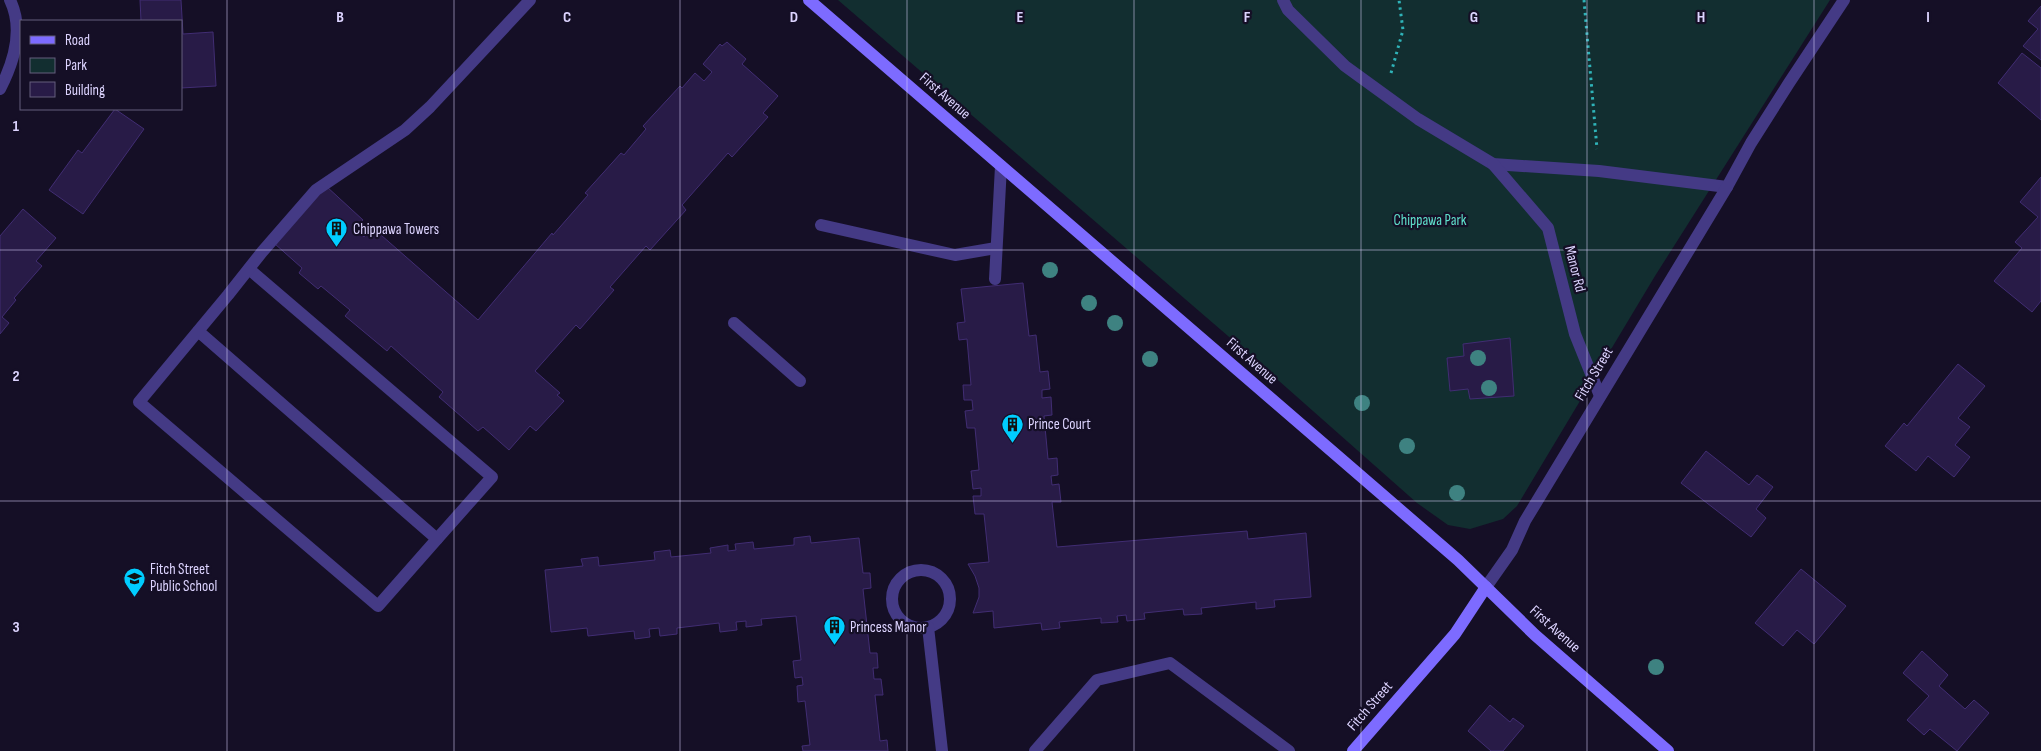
<svg xmlns="http://www.w3.org/2000/svg" width="2041" height="751" font-family="'Sofia Sans Condensed',sans-serif">
	<style>
		.green { fill: #122e30 }
		.building { fill: #281b47; stroke: #412d73 }
		.lines { fill: none; stroke-linecap: round; stroke-linejoin: round }
		.path { stroke: #2fb3b8; stroke-width: 3; stroke-dasharray: 2.5 4; stroke-linecap: butt }
		.lane { stroke: #443a85; stroke-width: 12 }
		.street { stroke: #443a85; stroke-width: 12 }
		.secondary { stroke: #7d6bff; stroke-width: 12 }
		.tree { fill: #3e8281 }
		.grid { fill: none; stroke: #ddd4ff; stroke-width: 1; stroke-opacity: 0.55 }
		.labels { text-anchor: middle; dominant-baseline: central; stroke-width: 4.5; stroke-linejoin: round; paint-order: stroke }
		.street-label { font-size: 15px; fill: #ddd4ff; stroke: #150f26 }
		.park-label { font-size: 15px; fill: #5fe0cc; stroke: #150f26 }
		.poi-label { font-size: 15px; fill: #ddd4ff; stroke: #150f26; text-anchor: start }
		.grid-label { font-size: 16px; text-anchor: middle; font-weight: bold; fill: #ddd4ff; stroke: #150f26; stroke-width: 4.5; stroke-linejoin: round; paint-order: stroke }
	</style>
	<rect width="100%" height="100%" fill="#150f26"/>
	<!-- green -->
	<polygon class="green" points="838,0 1830,0 1655,276 1517,506 1503,519 1470,529 1448,525 1417,503 1228,336"/>
	<!-- building -->
	<g class="building">
		<polygon points="140,0 181,0 183,34 213,32 216,86 181,88 181,21 141,21"/>
		<polygon points="2041,6 2041,60 2023,46 2038,29 2028,21"/>
		<polygon points="727,42 746,59 742,64 778,96 763,113 768,117 732,157 728,153 682,205 686,210 650,250 646,246 610,287 614,290 580,329 576,325 535,371 560,393 557,395 564,401 536,431 530,426 509,450 483,427 478,431 439,397 443,392 391,346 387,351 345,316 350,310 321,286 318,289 299,273 302,268 275,244 326,186 363,220 355,229 364,237 373,228 478,320 552,233 553,235 588,195 585,193 621,153 624,155 646,129 643,126 680,86 682,88 695,73 704,81 712,72 703,64 720,44 722,46"/>
		<polygon points="2022,53 2041,68 2041,120 1998,83"/>
		<polygon points="115,109 144,129 83,214 49,190 78,150 82,153"/>
		<polygon points="2041,177 2041,301 2032,312 1994,281 2022,248 2015,242 2038,217 2020,202"/>
		<polygon points="23,209 56,238 36,261 42,266 14,298 16,300 2,317 9,323 0,334 0,236"/>
		<polygon points="1023,283 1029,336 1036,335 1040,372 1048,371 1050,389 1042,390 1042,398 1051,397 1052,415 1044,416 1048,459 1057,458 1058,475 1051,476 1052,485 1059,484 1061,502 1052,502 1057,547 1247,531 1248,539 1306,533 1311,597 1274,600 1275,607 1256,609 1256,602 1201,608 1202,614 1184,615 1183,609 1144,613 1145,619 1127,621 1126,615 1117,616 1118,622 1101,623 1101,618 1059,622 1060,628 1042,630 1041,623 994,628 993,611 973,613 979,597 979,588 975,576 968,564 989,562 984,514 975,514 973,496 981,496 981,488 973,489 971,471 979,470 975,428 967,428 965,411 973,410 972,400 964,400 963,385 971,385 967,339 959,340 957,323 965,322 961,289"/>
		<polygon points="1510,338 1514,396 1470,399 1468,389 1450,391 1447,358 1464,356 1463,344"/>
		<polygon points="1958,364 1985,386 1958,418 1970,427 1955,445 1970,457 1954,477 1928,456 1916,471 1885,446 1904,423 1907,426"/>
		<polygon points="1706,451 1749,485 1757,475 1773,487 1756,509 1766,518 1751,537 1681,483"/>
		<polygon points="810,536 811,543 859,538 863,573 870,573 871,588 863,589 870,653 877,653 878,668 873,668 874,679 881,679 883,695 875,695 880,741 887,740 888,751 803,751 802,746 810,745 805,701 798,702 797,686 803,685 802,677 795,678 793,661 801,660 796,616 761,619 762,625 746,627 746,621 736,622 737,630 720,632 719,623 677,628 677,634 660,636 659,628 649,629 650,637 635,639 634,631 588,636 587,628 551,632 545,570 583,566 581,559 598,557 599,566 655,560 654,552 670,550 671,557 711,553 710,548 728,545 728,551 736,550 735,544 753,542 754,549 794,545 794,538"/>
		<polygon points="1801,569 1846,606 1814,644 1797,630 1783,646 1755,623"/>
		<polygon points="1922,651 1948,675 1939,686 1965,709 1974,700 1989,713 1957,751 1930,729 1924,735 1907,720 1929,696 1903,673"/>
		<polygon points="1490,705 1510,722 1513,718 1524,726 1503,751 1491,751 1468,731"/>
	</g>
	<g class="lines">
		<!-- path -->
		<g class="path">
			<polyline points="1584,0 1597,149"/>
			<polyline points="1391,73 1403,30 1399,0"/>
		</g>
		<!-- lane -->
		<g class="lane">
			<polyline points="1283,0 1288,10 1345,66 1418,119 1493,164 1599,171 1727,187"/>
			<polyline points="1493,164 1548,228 1575,334 1600,396"/>
			<polyline points="821,225 955,255 996,248"/>
			<polyline points="249,269 492,477 437,539"/>
			<polyline points="995,279 1001,166"/>
			<polyline points="734,323 800,381"/>
			<polyline points="198,331 437,539 378,606 139,402 228,295 262,252 316,190 405,130 430,107 530,0"/>
			<circle cx="921" cy="599" r="29"/>
			<polyline points="928,627 942,751"/>
			<polyline points="1035,751 1097,680 1170,663 1289,751"/>
		</g>
		<!-- street -->
		<g class="street">
			<path d="M0,89c14,-27 24,-60 10,-89"/>
			<polyline points="1486,587 1512,550 1525,521 1727,187 1751,143 1789,83 1844,0"/>
		</g>
		<!-- secondary -->
		<g class="secondary">
			<polyline points="809,0 1458,560 1535,635 1668,751"/>
			<polyline points="1353,751 1455,634 1486,587"/>
		</g>
	</g>
	<!-- trees -->
	<g class="tree">
		<circle cx="1050" cy="270" r="8"/>
		<circle cx="1089" cy="303" r="8"/>
		<circle cx="1115" cy="323" r="8"/>
		<circle cx="1478" cy="358" r="8"/>
		<circle cx="1150" cy="359" r="8"/>
		<circle cx="1489" cy="388" r="8"/>
		<circle cx="1362" cy="403" r="8"/>
		<circle cx="1407" cy="446" r="8"/>
		<circle cx="1457" cy="493" r="8"/>
		<circle cx="1656" cy="667" r="8"/>
	</g>
	<!-- grid -->
	<path class="grid" d="M227,0v751M454,0v751M680,0v751M907,0v751M1134,0v751M1361,0v751M1587,0v751M1814,0v751M0,250h2041M0,501h2041"/>
	<!-- icons -->
	<defs>
		<symbol id="building-pin" viewBox="-11 -11 22 30"><path d="M0 17L-7.5 6A9.5 9.5 0 1 1 7.5 6Z" fill="#00cdff" stroke="#150f26"/><path d="M-4-6H4V6H1V3H-1V6H-4ZM-2.5-4.3h1.7v1.8h-1.7ZM.8-4.3h1.7v1.8H.8ZM-2.5-1h1.7V.8h-1.7ZM.8-1h1.7V.8H.8Z" fill="#111"/></symbol>
		<symbol id="school-pin" viewBox="-11 -11 22 30"><path d="M0 17L-7.5 6A9.5 9.5 0 1 1 7.5 6Z" fill="#00cdff" stroke="#150f26"/><path d="M0-5L7-2L0 1L-7-2ZM-4 1L0 2.5L4 1V4Q0 6-4 4Z" fill="#111"/></symbol>
	</defs>
	<g fill-rule="evenodd">
		<use href="#building-pin" x="324" y="216" width="25" height="34"/>
		<use href="#building-pin" x="1000" y="412" width="25" height="34"/>
		<use href="#school-pin" x="122" y="566" width="25" height="34"/>
		<use href="#building-pin" x="822" y="614" width="25" height="34"/>
	</g>
	<g class="labels">
		<!-- street labels -->
		<g class="street-label">
			<text transform="translate(945 96) rotate(41)">First Avenue</text>
			<text transform="translate(1575 269) rotate(76)">Manor Rd</text>
			<text transform="translate(1252 361) rotate(41)">First Avenue</text>
			<text transform="translate(1594 374) rotate(-59)">Fitch Street</text>
			<text transform="translate(1555 629) rotate(42)">First Avenue</text>
			<text transform="translate(1370 706) rotate(-49)">Fitch Street</text>
		</g>
		<!-- park labels -->
		<g class="park-label">
			<text x="1430" y="220">Chippawa Park</text>
		</g>
		<!-- poi labels -->
		<g class="poi-label">
			<text x="353" y="229">Chippawa Towers</text>
			<text x="1028" y="424">Prince Court</text>
			<text x="150" y="569">Fitch Street<tspan x="150" dy="17">Public School</tspan></text>
			<text x="850" y="627">Princess Manor</text>
		</g>
	</g>
	<g class="grid-label">
		<text x="340" y="22">B</text>
		<text x="567" y="22">C</text>
		<text x="794" y="22">D</text>
		<text x="1020" y="22">E</text>
		<text x="1247" y="22">F</text>
		<text x="1474" y="22">G</text>
		<text x="1701" y="22">H</text>
		<text x="1928" y="22">I</text>
		<text x="16" y="131">1</text>
		<text x="16" y="381">2</text>
		<text x="16" y="632">3</text>
	</g>
	<!-- legend -->
	<rect x="20" y="20" width="162" height="90" fill="#150f26" stroke="#655e7d"/>
	<rect x="30" y="36" width="25" height="8" fill="#7d6bff" stroke="#655e7d"/>
	<text x="65" y="45" font-size="15" fill="#ddd4ff">Road</text>
	<rect x="30" y="58" width="25" height="15" fill="#122e30" stroke="#655e7d"/>
	<text x="65" y="70" font-size="15" fill="#ddd4ff">Park</text>
	<rect x="30" y="82" width="25" height="15" fill="#281b47" stroke="#655e7d"/>
	<text x="65" y="95" font-size="15" fill="#ddd4ff">Building</text>
</svg>
